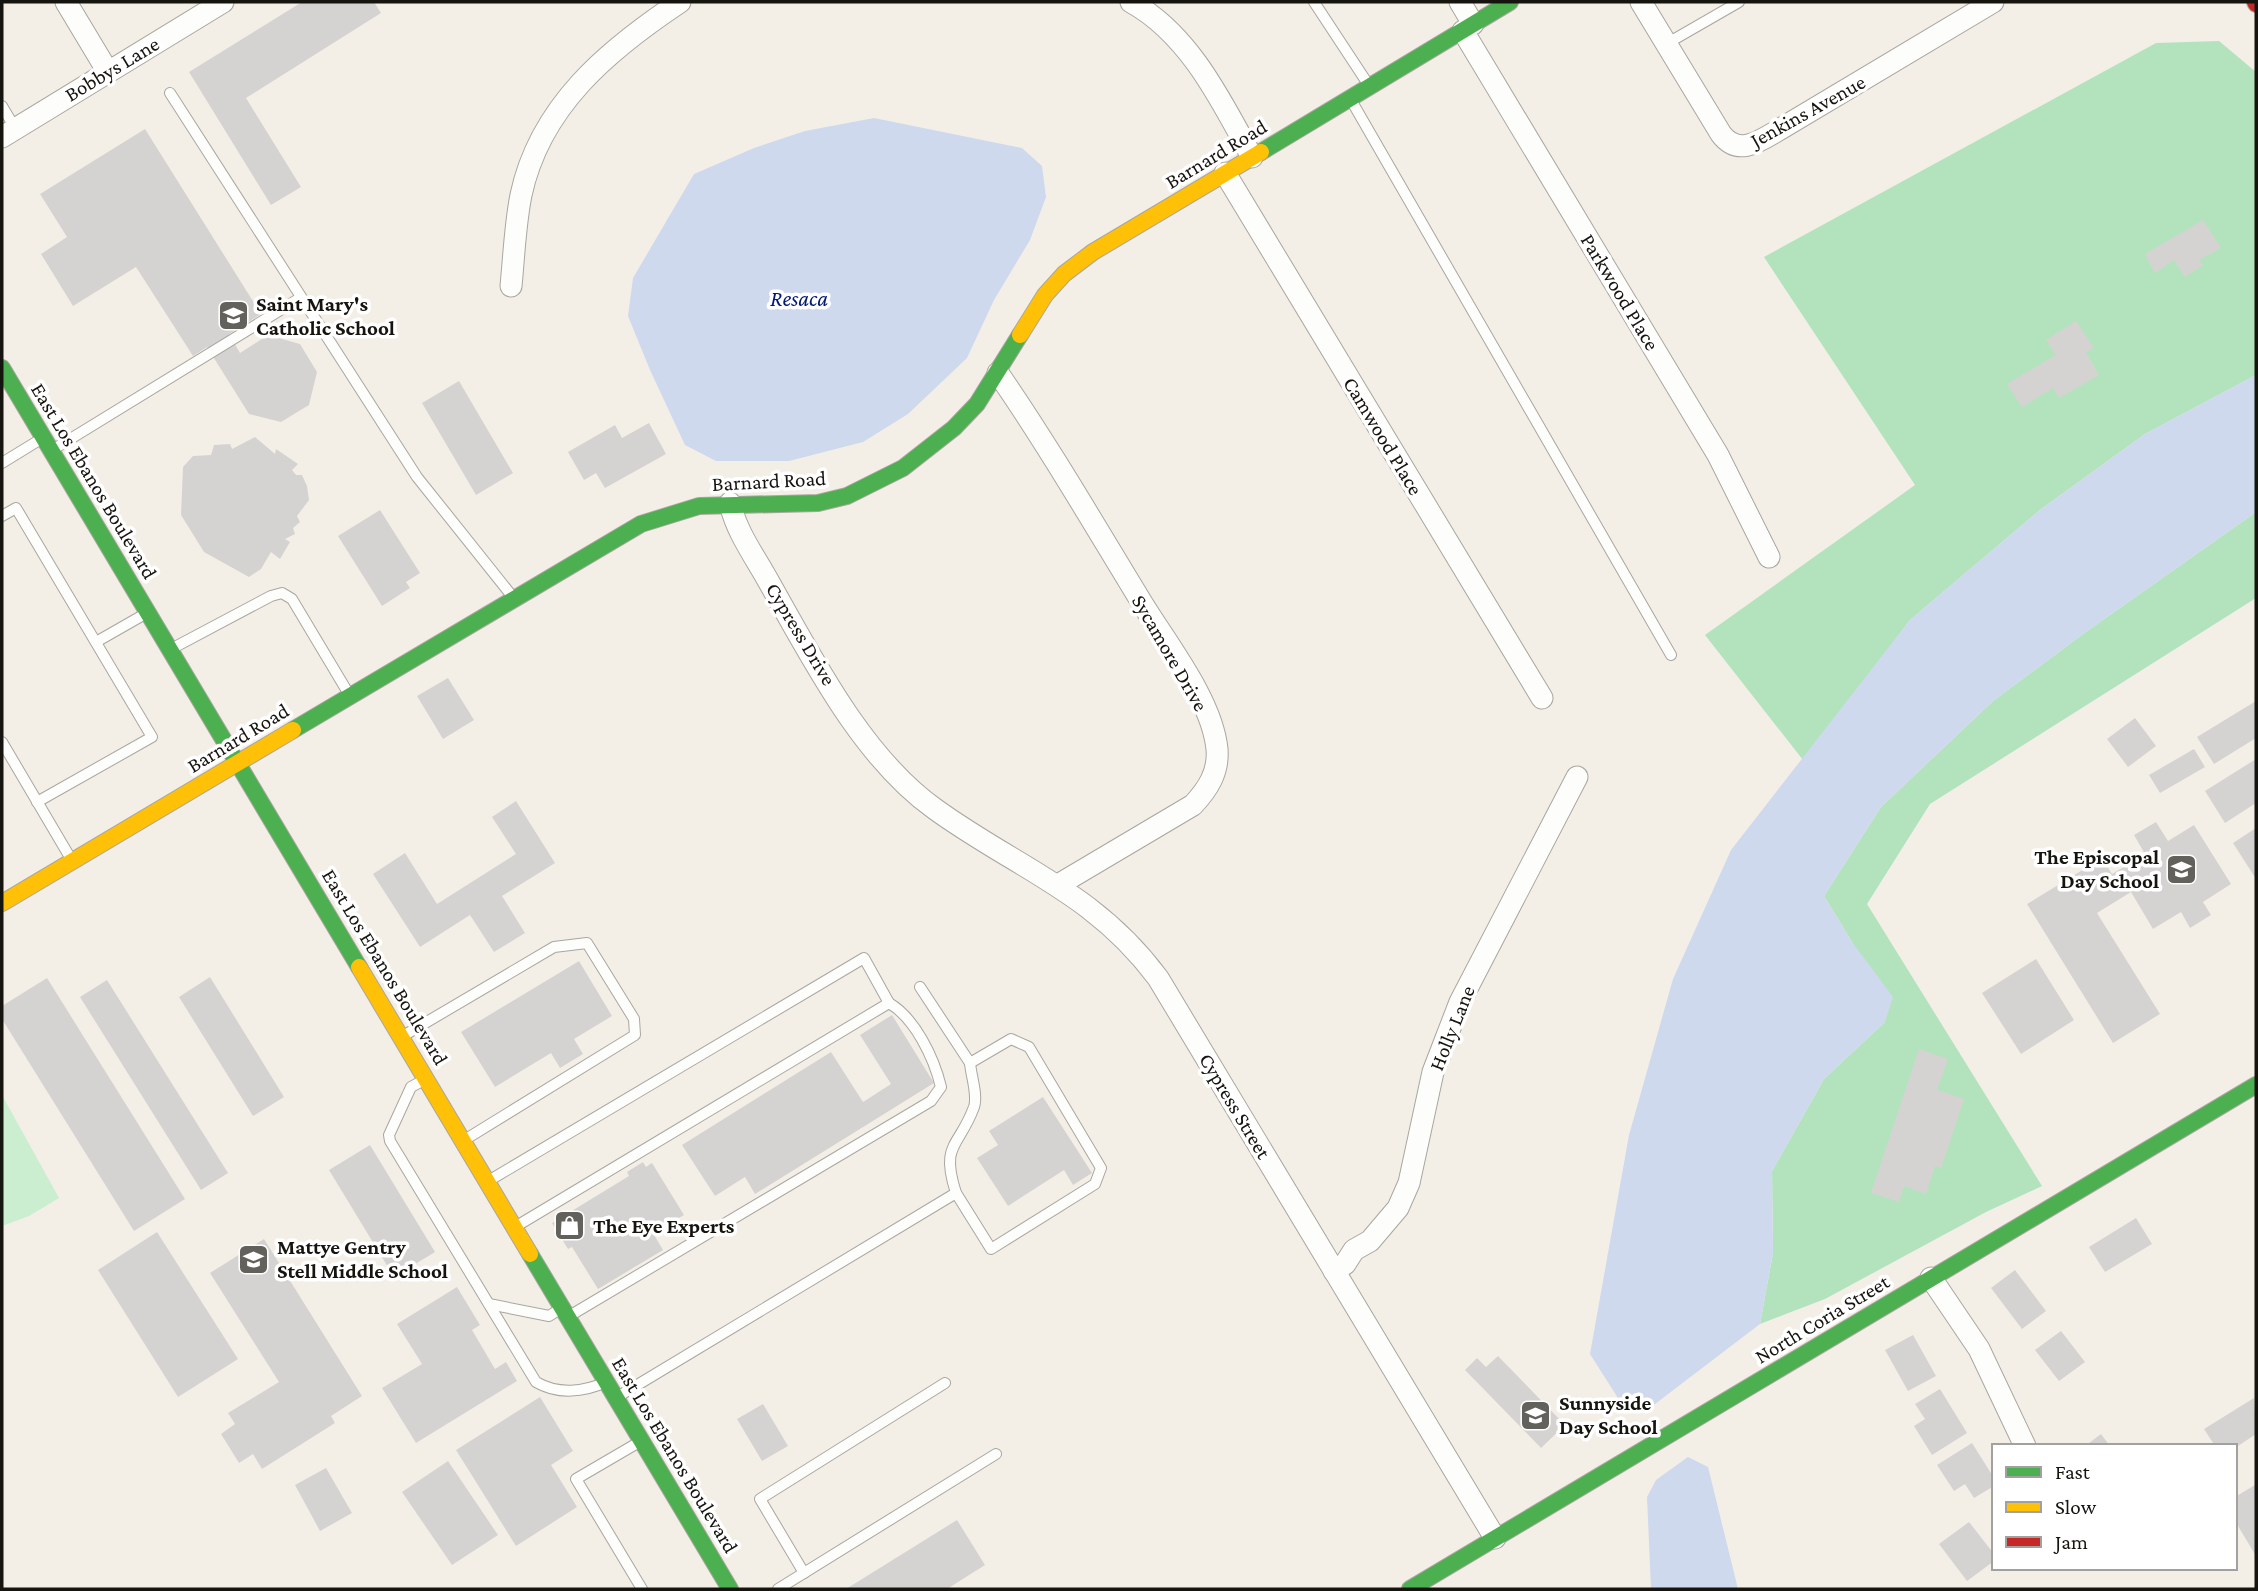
<svg xmlns="http://www.w3.org/2000/svg" width="2258" height="1591" font-family="'Crimson Pro',serif">
	<style>
		.green { fill: #caeecf }
		.forest { fill: #b3e3bd }
		.water { fill: #ced9ee }
		.building { fill: #d5d3d2 }
		.lines { fill: none; stroke-linecap: round; stroke-linejoin: round }
		.lane-casing { stroke: #a9a6a0; stroke-width: 12 }
		.street-casing { stroke: #a9a6a0; stroke-width: 23 }
		.fast-casing { stroke: #a9a6a0; stroke-width: 18 }
		.slow-casing { stroke: #a9a6a0; stroke-width: 18 }
		.jam-casing { stroke: #a9a6a0; stroke-width: 18 }
		.lane { stroke: #fdfdfb; stroke-width: 10 }
		.street { stroke: #fdfdfb; stroke-width: 21 }
		.fast { stroke: #4caf50; stroke-width: 16 }
		.slow { stroke: #ffc107; stroke-width: 16 }
		.jam { stroke: #c62828; stroke-width: 16 }
		.labels { text-anchor: middle; dominant-baseline: central; stroke-width: 7; stroke-linejoin: round; paint-order: stroke }
		.street-label { font-size: 21px; fill: #16140f; stroke: #fff }
		.poi-label { font-size: 21px; font-weight: bold; fill: #16140f; stroke: #fff; text-anchor: start }
		.water-label { font-size: 23px; font-style: italic; fill: #001975; stroke: #fff }
	</style>
	<rect width="100%" height="100%" fill="#f3efe7"/>
	<!-- green -->
	<polygon class="green" points="2,1095 59,1198 29,1216 2,1226"/>
	<!-- forest -->
	<g class="forest">
		<polygon points="2219,41 2256,72 2256,375 2145,434 2040,510 1910,620 1803,760 1705,635 1915,485 1764,257 2156,43"/>
		<polygon points="2256,512 2256,598 1930,804 1867,904 2042,1186 1986,1212 1825,1299 1760,1324 1773,1253 1772,1171 1824,1079 1885,1022 1852,942 1824,896 1881,807 1993,701 2083,634"/>
	</g>
	<!-- water -->
	<g class="water">
		<polygon points="874,118 1022,148 1042,166 1046,197 1030,240 994,300 967,358 908,414 863,442 789,461 716,461 685,445 650,370 628,316 633,278 694,174 754,148 805,131"/>
		<polygon points="2256,375 2256,512 2083,634 1993,701 1881,807 1824,896 1852,942 1893,997 1885,1022 1824,1079 1772,1171 1773,1253 1760,1324 1655,1404 1623,1406 1590,1354 1629,1135 1673,979 1731,850 1910,620 2040,510 2145,434"/>
		<polygon points="1688,1457 1708,1467 1738,1589 1651,1589 1647,1497 1656,1480"/>
	</g>
	<!-- building -->
	<g class="building">
		<polygon points="302,2 374,2 381,13 246,98 301,187 271,205 189,72"/>
		<polygon points="145,129 261,314 229,334 240,353 268,335 300,344 317,372 309,405 281,422 249,414 207,347 193,356 136,267 73,306 41,254 67,237 40,194"/>
		<polygon points="2203,220 2221,248 2199,260 2203,265 2185,277 2174,260 2155,273 2145,254"/>
		<polygon points="2076,321 2094,348 2086,352 2099,375 2059,398 2053,388 2022,407 2007,384 2056,355 2046,340"/>
		<polygon points="459,381 513,473 476,495 422,403"/>
		<polygon points="649,423 666,454 605,488 596,473 584,480 568,452 615,425 622,438"/>
		<polygon points="255,437 275,454 276,449 298,464 292,470 296,475 302,475 307,486 309,500 297,516 300,522 293,528 295,534 285,539 290,542 280,559 271,552 261,569 249,577 204,552 181,515 183,467 193,456 211,455 214,445 230,444 232,449"/>
		<polygon points="380,510 420,573 406,582 410,588 382,606 338,536"/>
		<polygon points="448,678 474,720 443,739 417,696"/>
		<polygon points="2256,701 2256,738 2214,764 2197,737"/>
		<polygon points="2135,718 2156,746 2128,767 2107,739"/>
		<polygon points="2194,749 2205,767 2160,793 2149,775"/>
		<polygon points="2256,759 2256,803 2225,823 2205,791"/>
		<polygon points="516,801 555,863 502,896 525,933 494,952 470,915 420,947 373,874 405,853 437,904 516,854 492,817"/>
		<polygon points="2156,822 2168,841 2194,825 2231,884 2203,902 2211,915 2190,928 2181,912 2153,929 2131,892 2097,913 2160,1014 2113,1043 2027,904 2102,858 2112,874 2145,854 2134,835"/>
		<polygon points="2256,828 2256,879 2233,843"/>
		<polygon points="2036,959 2074,1020 2021,1054 1982,993"/>
		<polygon points="579,961 612,1016 574,1039 583,1054 560,1068 551,1053 495,1087 461,1032"/>
		<polygon points="210,977 284,1097 253,1116 179,997"/>
		<polygon points="47,978 185,1199 134,1231 2,1019 2,1006"/>
		<polygon points="107,980 228,1173 201,1190 80,997"/>
		<polygon points="892,1015 934,1083 755,1194 745,1177 715,1196 682,1145 831,1052 863,1102 891,1084 860,1035"/>
		<polygon points="1919,1049 1948,1059 1937,1090 1964,1099 1941,1168 1935,1166 1926,1194 1904,1186 1899,1202 1871,1193"/>
		<polygon points="1043,1097 1092,1173 1073,1185 1064,1170 1008,1206 977,1158 998,1145 989,1131"/>
		<polygon points="370,1145 435,1252 394,1277 329,1170"/>
		<polygon points="643,1162 646,1167 652,1163 684,1215 653,1233 663,1250 598,1289 572,1247 568,1249 552,1223 629,1176 627,1172"/>
		<polygon points="2136,1218 2152,1244 2105,1272 2089,1247"/>
		<polygon points="157,1232 238,1359 178,1397 98,1270"/>
		<polygon points="264,1239 362,1396 331,1416 335,1423 262,1469 253,1454 239,1463 221,1434 235,1424 228,1413 279,1382 210,1273"/>
		<polygon points="2015,1270 2046,1311 2022,1329 1991,1288"/>
		<polygon points="457,1287 480,1325 472,1330 495,1369 506,1362 517,1381 416,1443 382,1388 422,1364 397,1324"/>
		<polygon points="2061,1331 2085,1362 2059,1381 2035,1350"/>
		<polygon points="1913,1335 1936,1376 1908,1391 1885,1350"/>
		<polygon points="1498,1356 1565,1425 1541,1448 1465,1370 1477,1358 1486,1367"/>
		<polygon points="1940,1389 1967,1433 1932,1455 1914,1426 1925,1419 1915,1404"/>
		<polygon points="540,1397 573,1451 551,1465 577,1507 516,1546 456,1450"/>
		<polygon points="2254,1398 2256,1434 2235,1448 2215,1446 2204,1429"/>
		<polygon points="763,1404 788,1446 762,1461 737,1419"/>
		<polygon points="2101,1434 2110,1446 2085,1446"/>
		<polygon points="1972,1443 1994,1478 1994,1486 1974,1498 1965,1484 1954,1491 1937,1465"/>
		<polygon points="448,1461 498,1535 452,1565 402,1492"/>
		<polygon points="326,1468 352,1513 320,1531 295,1485"/>
		<polygon points="2255,1485 2256,1487 2256,1556 2235,1521 2235,1497"/>
		<polygon points="957,1520 985,1565 947,1589 846,1589"/>
		<polygon points="1969,1522 1994,1554 1994,1561 1967,1581 1939,1544"/>
	</g>
	<g class="lines">
		<defs>
			<g id="lane">
				<polyline points="1314,2 1368,84"/>
				<polyline points="1666,44 1739,2"/>
				<polyline points="170,93 417,477 512,596"/>
				<polyline points="1351,100 1671,655"/>
				<polyline points="2,106 15,128"/>
				<polyline points="54,449 300,298"/>
				<polyline points="2,463 41,439"/>
				<polyline points="2,516 16,508 152,737 37,802"/>
				<polyline points="96,642 145,614"/>
				<polyline points="173,648 271,596 282,593 292,599 350,696"/>
				<polyline points="2,742 71,859"/>
				<polyline points="403,1036 554,947 587,943 634,1019 635,1035 466,1139"/>
				<path d="M424,1080l-13,7 -22,48 1,6 146,241c22,13 48,10 70,0"/>
				<polyline points="490,1180 864,958 889,1003 515,1227"/>
				<path d="M956,1193c-16,-50 3,-45 18,-86 4,-12 -3,-31 -4,-44"/>
				<polyline points="489,1304 549,1316 560,1309"/>
				<path d="M571,1315l360,-214 10,-14c-7,-29 -26,-69 -52,-84"/>
				<polyline points="619,1396 956,1193 991,1249 1095,1184 1101,1168 1029,1047 1011,1039 970,1063 920,987"/>
				<polyline points="641,1441 576,1479 642,1589"/>
				<polyline points="804,1573 760,1499 945,1383"/>
				<polyline points="778,1589 996,1454"/>
			</g>
			<g id="street">
				<polyline points="66,2 108,72"/>
				<path d="M1131,2c58,32 90,98 121,155"/>
				<polyline points="1460,2 1473,24"/>
				<path d="M1641,2l80,132c18,24 40,6 61,-6l211,-126"/>
				<polyline points="1463,31 1718,455 1769,557"/>
				<polyline points="2,137 223,2"/>
				<polyline points="1225,173 1542,698"/>
				<path d="M511,286c3,-30 4,-61 10,-91 19,-89 87,-145 159,-193"/>
				<path d="M998,373c51,74 97,153 144,230 25,41 70,97 75,146 2,23 -9,40 -24,56l-135,80"/>
				<path d="M730,503c6,29 26,55 40,81 43,76 93,174 165,225 83,60 159,83 223,169l337,560"/>
				<polyline points="1334,1271 1345,1264 1354,1250 1370,1241 1398,1208 1409,1183 1433,1072 1460,1002 1577,777"/>
				<polyline points="1931,1278 1979,1349 2025,1446"/>
			</g>
			<g id="fast">
				<polyline points="1261,152 1510,2"/>
				<polyline points="2,368 359,967"/>
				<polyline points="293,730 641,524 699,506 818,503 847,496 903,468 954,428 977,404 1020,335"/>
				<polyline points="530,1254 730,1589"/>
				<polyline points="1410,1589 2256,1085"/>
			</g>
			<g id="slow">
				<polyline points="1020,335 1045,295 1064,274 1093,252 1261,152"/>
				<polyline points="2,903 293,730"/>
				<polyline points="359,967 530,1254"/>
			</g>
			<polyline id="jam" points="2255,2 2256,4"/>
		</defs>
		<!-- lane casing -->
		<use href="#lane" class="lane-casing"/>
		<!-- street casing -->
		<use href="#street" class="street-casing"/>
		<!-- fast casing -->
		<use href="#fast" class="fast-casing"/>
		<!-- slow casing -->
		<use href="#slow" class="slow-casing"/>
		<!-- jam casing -->
		<use href="#jam" class="jam-casing"/>
		<!-- lane -->
		<use href="#lane" class="lane"/>
		<!-- street -->
		<use href="#street" class="street"/>
		<!-- fast -->
		<use href="#fast" class="fast"/>
		<!-- slow -->
		<use href="#slow" class="slow"/>
		<!-- jam -->
		<use href="#jam" class="jam"/>
	</g>
	<!-- icons -->
	<defs>
		<symbol id="school-square" viewBox="-11 -11 22 22"><rect x="-9" y="-9" width="18" height="18" rx="4" fill="#63615b" stroke="#fff"/><path d="M0-5L7-2L0 1L-7-2ZM-4 1L0 2.5L4 1V4Q0 6-4 4Z" fill="#fff"/></symbol>
		<symbol id="shop-square" viewBox="-11 -11 22 22"><rect x="-9" y="-9" width="18" height="18" rx="4" fill="#63615b" stroke="#fff"/><path d="M-5-2.5h2.3a2.7 3.5 0 0 1 5.4 0H5L5.5 6h-11ZM-1.5-2.5h3a1.5 2.3 0 0 0-3 0Z" fill="#fff"/></symbol>
	</defs>
	<g fill-rule="evenodd">
		<use href="#school-square" x="216" y="298" width="35" height="35"/>
		<use href="#school-square" x="2164" y="852" width="35" height="35"/>
		<use href="#shop-square" x="552" y="1208" width="35" height="35"/>
		<use href="#school-square" x="236" y="1242" width="35" height="35"/>
		<use href="#school-square" x="1518" y="1398" width="35" height="35"/>
	</g>
	<g class="labels">
		<!-- street labels -->
		<g class="street-label">
			<text transform="translate(112 69) rotate(-31)">Bobbys Lane</text>
			<text transform="translate(1808 111) rotate(-29)">Jenkins Avenue</text>
			<text transform="translate(1216 154) rotate(-31)">Barnard Road</text>
			<text transform="translate(1620 292) rotate(59)">Parkwood Place</text>
			<text transform="translate(1383 436) rotate(59)">Camwood Place</text>
			<text transform="translate(94 481) rotate(59)">East Los Ebanos Boulevard</text>
			<text transform="translate(769 481) rotate(-3)">Barnard Road</text>
			<text transform="translate(801 634) rotate(59)">Cypress Drive</text>
			<text transform="translate(1170 653) rotate(60)">Sycamore Drive</text>
			<text transform="translate(238 738) rotate(-31)">Barnard Road</text>
			<text transform="translate(385 967) rotate(59)">East Los Ebanos Boulevard</text>
			<text transform="translate(1452 1028) rotate(-68)">Holly Lane</text>
			<text transform="translate(1235 1106) rotate(59)">Cypress Street</text>
			<text transform="translate(1822 1319) rotate(-31)">North Coria Street</text>
			<text transform="translate(675 1455) rotate(59)">East Los Ebanos Boulevard</text>
		</g>
		<!-- poi labels -->
		<g class="poi-label">
			<text x="256" y="304">Saint Mary's<tspan x="256" dy="24">Catholic School</tspan></text>
			<text x="2159" y="857" text-anchor="end">The Episcopal<tspan x="2159" dy="24">Day School</tspan></text>
			<text x="593" y="1226">The Eye Experts</text>
			<text x="277" y="1247">Mattye Gentry<tspan x="277" dy="24">Stell Middle School</tspan></text>
			<text x="1559" y="1403">Sunnyside<tspan x="1559" dy="24">Day School</tspan></text>
		</g>
		<!-- water labels -->
		<g class="water-label">
			<text x="799" y="298">Resaca</text>
		</g>
	</g>
	<!-- border -->
	<rect width="2258" height="1591" fill="none" stroke="#16140f" stroke-width="7"/>
	<!-- legend -->
	<rect x="1992" y="1444" width="245" height="126" fill="#ffffff" stroke="#a2a19f" stroke-width="2"/>
	<rect x="2006" y="1467" width="35" height="10" fill="#4caf50" stroke="#a2a19f" stroke-width="2"/>
	<text x="2055" y="1479" font-size="21" fill="#16140f">Fast</text>
	<rect x="2006" y="1502" width="35" height="10" fill="#ffc107" stroke="#a2a19f" stroke-width="2"/>
	<text x="2055" y="1514" font-size="21" fill="#16140f">Slow</text>
	<rect x="2006" y="1537" width="35" height="10" fill="#c62828" stroke="#a2a19f" stroke-width="2"/>
	<text x="2055" y="1549" font-size="21" fill="#16140f">Jam</text>
</svg>
